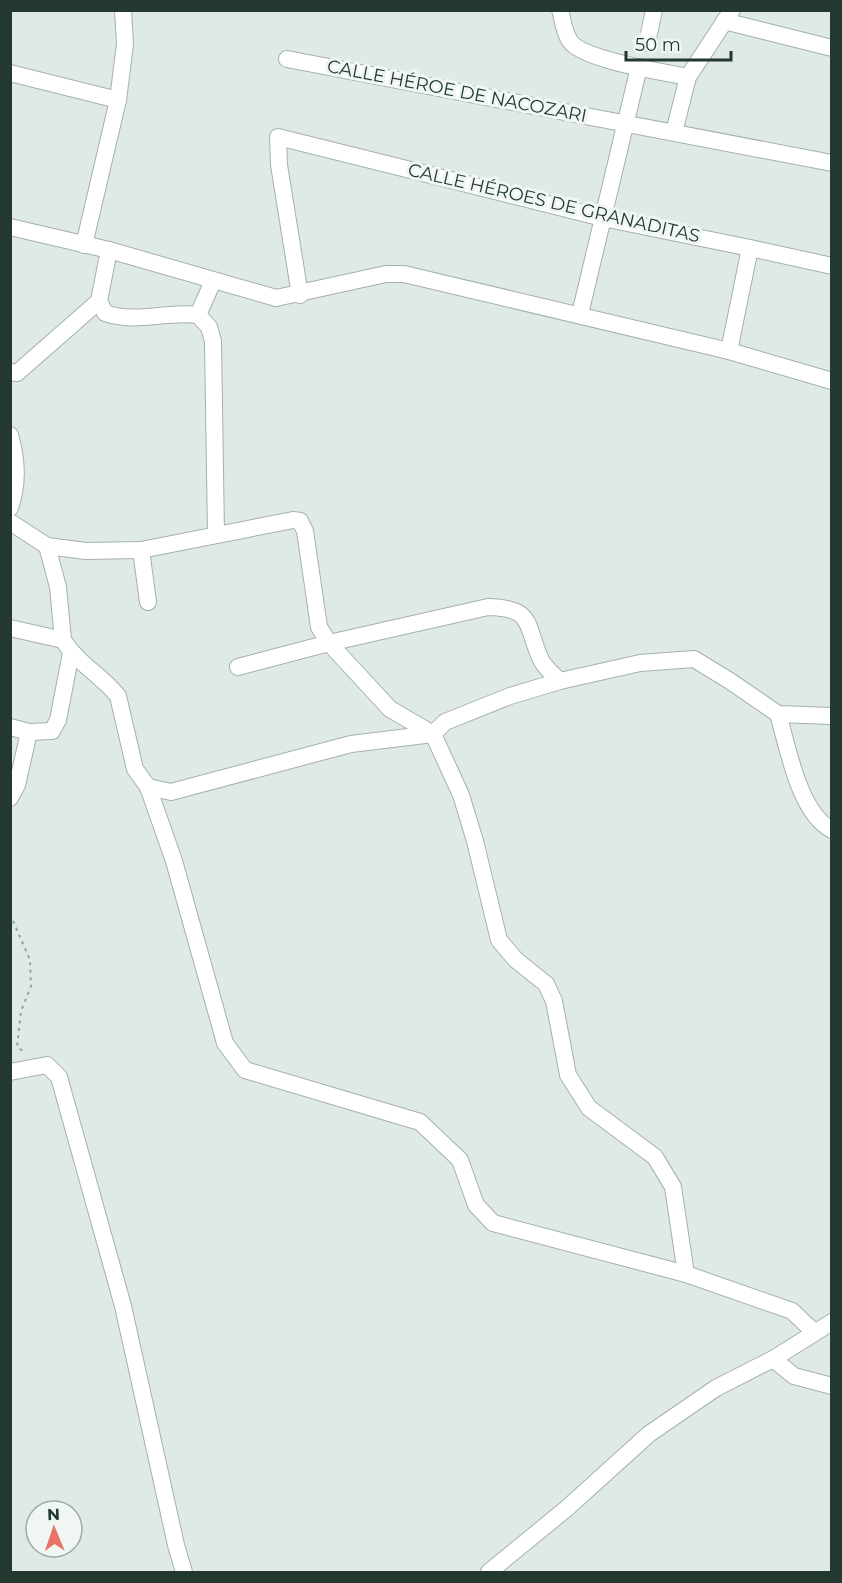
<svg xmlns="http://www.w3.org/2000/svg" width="842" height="1583" font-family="Montserrat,sans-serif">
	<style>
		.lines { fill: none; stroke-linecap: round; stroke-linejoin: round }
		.minor-casing { stroke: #a4b1aa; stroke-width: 18 }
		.path { stroke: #83ab9a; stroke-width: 2; stroke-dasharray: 3 4.5; stroke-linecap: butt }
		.minor { stroke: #fff; stroke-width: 16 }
		.labels { text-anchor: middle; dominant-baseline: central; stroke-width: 6; stroke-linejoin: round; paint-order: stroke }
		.street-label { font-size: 18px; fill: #233930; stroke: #f0f7f3 }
	</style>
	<rect width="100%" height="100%" fill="#e0eae4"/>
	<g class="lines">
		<defs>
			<g id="minor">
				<path d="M560,10c3,10 4,23 10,31 12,19 94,31 118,36"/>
				<polyline points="724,21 832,48"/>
				<polyline points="647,43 654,10"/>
				<polyline points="287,59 832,163"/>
				<polyline points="10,73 118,100"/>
				<polyline points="674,132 688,77 732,10"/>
				<polyline points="10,227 109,250 276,298 386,274 404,274 729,351 832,381"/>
				<polyline points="84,245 118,100 125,44 123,10"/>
				<path d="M109,250l-10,51 6,12c32,11 60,-2 93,2l11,12 4,14 3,194"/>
				<polyline points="300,295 279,165 278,137 603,218 750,248 832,266"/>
				<polyline points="580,314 639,67"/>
				<polyline points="198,315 213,281"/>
				<polyline points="729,351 750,248"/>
				<polyline points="10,372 17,373 99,301"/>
				<path d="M10,435c7,24 8,50 0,73"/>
				<polyline points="10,522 47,546 58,587 63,640"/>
				<polyline points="47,546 86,551 141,550 293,520 300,521 305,531 319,627 329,643 390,709 433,734 461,795 475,841 499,940 516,960 546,984 554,1001 568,1075 589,1108 655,1157 673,1187 686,1274"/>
				<polyline points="141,550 148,602"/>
				<path d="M10,628l53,12c14,23 38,35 55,56l17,73 13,18 23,5 180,-48 82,-10 12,-12 65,-26 50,-15 80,-18 54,-4 36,22 48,33 54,2"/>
				<path d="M238,667l91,-24 159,-36c47,1 37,18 53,53 4,8 13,15 19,21"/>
				<path d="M778,714c10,34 21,99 54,116"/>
				<polyline points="10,727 29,732"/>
				<polyline points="148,787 174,861 225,1043 245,1070 420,1122 460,1160 476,1205 493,1223 686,1274 792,1311 814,1332"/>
				<polyline points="10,798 17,785 29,732 52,731 58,720 71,653"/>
				<polyline points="10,1072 47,1065 59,1077 123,1306 176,1545 184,1572"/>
				<polyline points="773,1359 794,1376 832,1386"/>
				<polyline points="489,1572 566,1509 649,1434 716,1388 773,1359 832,1322"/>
			</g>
		</defs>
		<!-- minor casing -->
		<use href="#minor" class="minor-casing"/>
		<!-- path -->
		<polyline class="path" points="10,914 30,960 31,986 21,1011 17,1047 26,1053"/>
		<!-- minor -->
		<use href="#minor" class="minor"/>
	</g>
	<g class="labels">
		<!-- street labels -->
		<g class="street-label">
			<text transform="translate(457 91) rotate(11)">CALLE HÉROE DE NACOZARI</text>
			<text transform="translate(554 203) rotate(13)">CALLE HÉROES DE GRANADITAS</text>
		</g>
	</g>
	<!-- border -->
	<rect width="842" height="1583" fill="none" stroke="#233930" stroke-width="24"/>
	<!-- north arrow -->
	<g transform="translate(54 1529) rotate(358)"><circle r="28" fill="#f0f7f3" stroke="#9eaba5" stroke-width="1.5"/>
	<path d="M0-4.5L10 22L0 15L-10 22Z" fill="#e67363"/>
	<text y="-9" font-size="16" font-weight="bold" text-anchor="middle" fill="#233930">N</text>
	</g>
	<!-- scale -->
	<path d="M626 51v9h105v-9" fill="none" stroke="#233930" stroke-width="3"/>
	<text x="635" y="51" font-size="18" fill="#233930" stroke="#f0f7f3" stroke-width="4.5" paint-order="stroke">50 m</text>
</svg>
